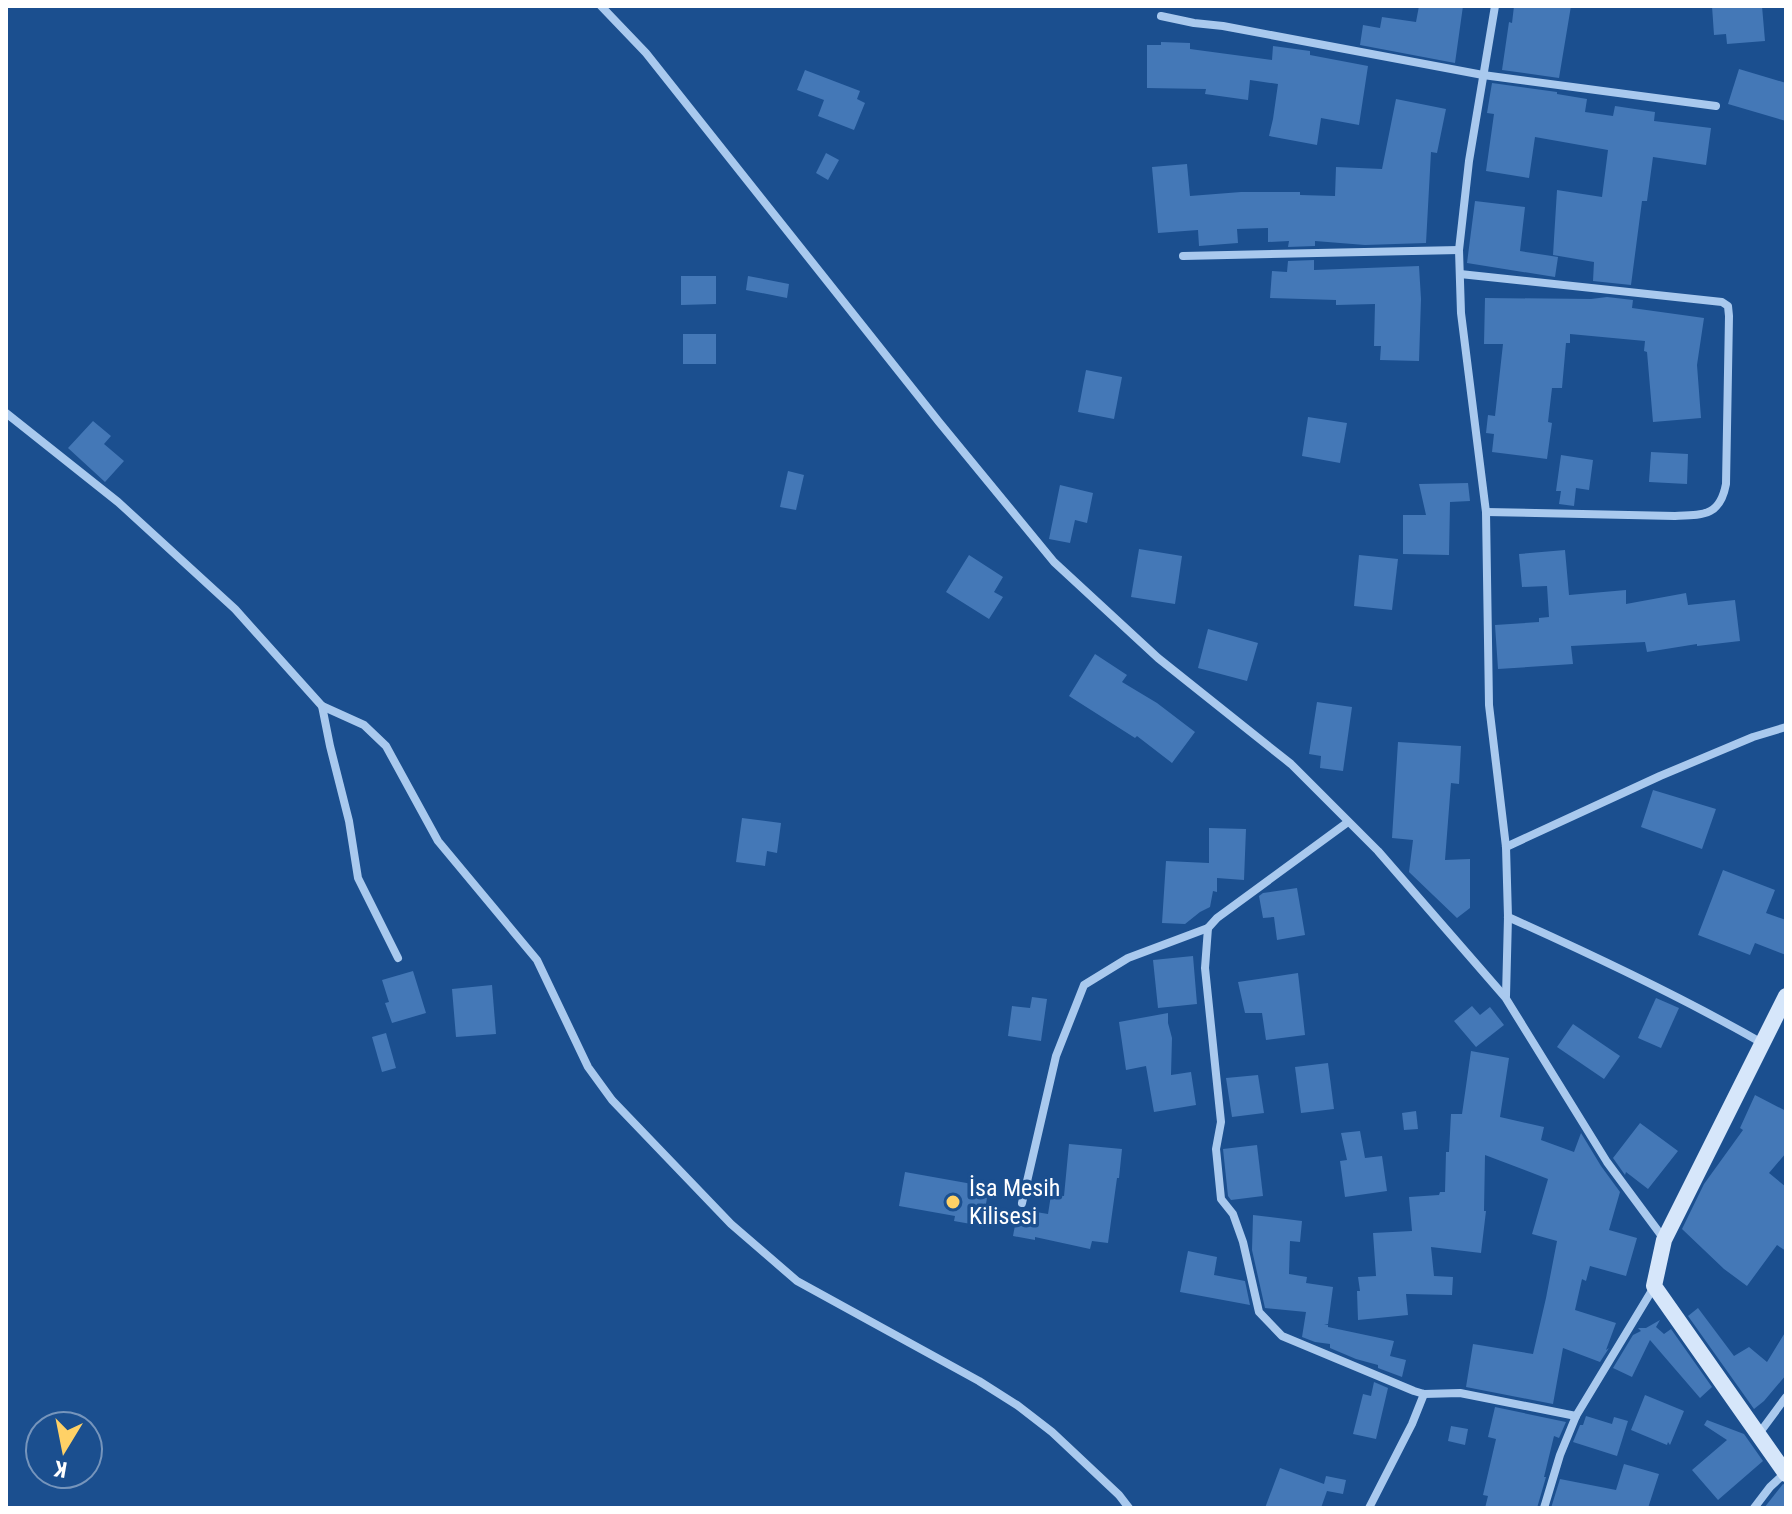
<svg xmlns="http://www.w3.org/2000/svg" width="1792" height="1514" font-family="'Roboto Condensed',sans-serif">
	<style>
		.building { fill: #4478b7 }
		.lines { fill: none; stroke-linecap: round; stroke-linejoin: round }
		.street { stroke: #a9c9ee; stroke-width: 8 }
		.secondary { stroke: #d6e6fa; stroke-width: 16 }
		.poi-dot { fill: #ffd166; stroke: #1b4f8f; stroke-width: 3 }
		.labels { text-anchor: middle; dominant-baseline: central; stroke-width: 7; stroke-linejoin: round; paint-order: stroke }
		.poi-label { font-size: 24px; fill: #fff; stroke: #1b4f8f; text-anchor: start }
	</style>
	<rect width="100%" height="100%" fill="#1b4f8f"/>
	<!-- building -->
	<g class="building">
		<polygon points="1419,6 1463,6 1455,63 1360,45 1363,25 1380,28 1382,17 1416,22"/>
		<polygon points="1514,6 1571,6 1559,78 1502,70 1509,22 1512,23"/>
		<polygon points="1712,6 1762,6 1765,41 1727,44 1726,34 1714,35"/>
		<polygon points="1161,42 1190,43 1190,49 1272,60 1273,46 1310,51 1310,55 1368,66 1359,125 1321,118 1317,145 1269,136 1273,119 1278,84 1250,80 1248,100 1205,94 1206,89 1147,88 1147,45 1161,45"/>
		<polygon points="1739,69 1786,83 1786,121 1728,104"/>
		<polygon points="805,70 860,91 857,99 865,103 854,130 818,116 824,100 797,90"/>
		<polygon points="1492,83 1557,92 1557,94 1587,99 1585,112 1613,116 1615,106 1655,112 1654,121 1711,128 1706,165 1653,157 1647,201 1642,201 1631,285 1593,281 1594,262 1553,255 1557,190 1602,197 1608,150 1535,137 1529,178 1486,171 1494,114 1487,113"/>
		<polygon points="1396,99 1446,109 1437,153 1431,152 1426,243 1365,245 1315,241 1315,246 1288,247 1289,241 1268,242 1268,228 1237,229 1238,243 1199,246 1198,230 1158,233 1152,167 1187,164 1190,196 1241,192 1300,192 1300,195 1335,196 1336,167 1382,169"/>
		<polygon points="826,153 839,160 828,180 816,173"/>
		<polygon points="1475,201 1525,207 1520,251 1558,257 1555,277 1467,263"/>
		<polygon points="1314,260 1314,270 1419,266 1421,299 1419,361 1380,360 1381,346 1374,346 1375,304 1336,305 1336,300 1270,298 1272,271 1287,272 1288,261"/>
		<polygon points="681,276 716,276 716,304 681,305"/>
		<polygon points="748,276 789,284 787,298 746,290"/>
		<polygon points="1607,297 1633,300 1632,308 1704,318 1697,365 1701,418 1653,422 1647,352 1644,351 1645,341 1570,334 1570,343 1566,343 1562,388 1552,388 1548,422 1552,423 1547,459 1492,452 1494,434 1486,433 1488,415 1495,416 1503,344 1484,344 1485,298 1591,299"/>
		<rect x="683" y="334" width="33" height="30"/>
		<polygon points="1086,370 1122,377 1114,419 1078,412"/>
		<polygon points="1308,417 1347,423 1340,463 1302,456"/>
		<polygon points="93,421 111,436 104,444 124,461 105,482 68,448"/>
		<polygon points="1651,452 1688,454 1687,484 1649,482"/>
		<polygon points="1561,455 1593,460 1589,490 1576,488 1574,506 1559,504 1561,491 1556,491"/>
		<polygon points="788,471 804,475 796,510 780,507"/>
		<polygon points="1468,483 1470,501 1450,502 1449,555 1403,554 1403,515 1426,515 1419,484"/>
		<polygon points="1060,485 1093,493 1087,523 1075,520 1070,543 1049,539"/>
		<polygon points="1139,549 1182,556 1175,604 1131,597"/>
		<polygon points="1565,550 1569,595 1626,590 1626,604 1686,593 1688,605 1735,600 1740,641 1697,646 1697,644 1647,652 1645,642 1571,646 1573,664 1498,669 1495,625 1539,622 1539,618 1549,617 1547,586 1522,587 1519,554"/>
		<polygon points="969,555 1003,577 994,592 1003,597 989,619 946,592"/>
		<polygon points="1359,555 1398,559 1392,610 1354,606"/>
		<polygon points="1208,629 1258,643 1247,681 1198,668"/>
		<polygon points="1095,654 1127,675 1122,682 1157,703 1195,732 1172,763 1137,736 1135,738 1069,696"/>
		<polygon points="1317,702 1352,707 1343,771 1320,768 1321,756 1309,754"/>
		<polygon points="1398,742 1461,746 1459,784 1451,783 1445,860 1470,859 1470,908 1457,918 1409,872 1413,840 1392,838"/>
		<polygon points="1653,790 1716,809 1702,849 1641,827"/>
		<polygon points="742,818 781,823 777,853 767,851 765,866 736,862"/>
		<polygon points="1209,828 1246,829 1244,880 1217,878 1217,892 1213,891 1210,907 1200,912 1185,924 1162,923 1166,861 1209,863"/>
		<polygon points="1723,870 1775,890 1766,913 1786,920 1786,955 1755,943 1750,955 1698,935"/>
		<polygon points="1297,888 1305,935 1277,940 1274,917 1263,918 1259,896 1263,893"/>
		<polygon points="1193,956 1197,1004 1158,1008 1153,960"/>
		<polygon points="413,971 426,1013 392,1023 385,1003 389,1002 382,980"/>
		<polygon points="1298,973 1305,1035 1266,1040 1262,1013 1245,1013 1238,982"/>
		<polygon points="492,985 496,1034 456,1037 452,989"/>
		<polygon points="1032,997 1047,999 1041,1041 1008,1036 1012,1006 1030,1008"/>
		<polygon points="1656,998 1679,1008 1661,1048 1638,1038"/>
		<polygon points="1472,1006 1480,1015 1490,1007 1504,1025 1476,1047 1454,1021"/>
		<polygon points="1168,1013 1168,1023 1172,1038 1171,1075 1191,1072 1196,1105 1154,1112 1146,1066 1126,1070 1119,1022"/>
		<polygon points="1573,1024 1620,1056 1604,1079 1557,1047"/>
		<polygon points="386,1033 396,1068 382,1072 372,1037"/>
		<polygon points="1471,1051 1509,1058 1500,1117 1544,1127 1541,1140 1574,1152 1581,1133 1601,1166 1620,1192 1609,1230 1637,1238 1626,1276 1590,1266 1586,1281 1582,1279 1575,1310 1616,1323 1606,1350 1609,1348 1600,1362 1563,1348 1553,1404 1466,1387 1473,1344 1533,1354 1546,1298 1557,1241 1532,1234 1548,1179 1485,1155 1484,1211 1486,1211 1481,1253 1431,1247 1434,1276 1453,1277 1452,1295 1406,1294 1408,1315 1358,1320 1357,1291 1360,1291 1358,1277 1376,1276 1373,1233 1412,1231 1409,1197 1439,1195 1440,1192 1445,1192 1446,1152 1449,1152 1451,1114 1462,1114"/>
		<polygon points="1328,1063 1334,1109 1301,1113 1295,1067"/>
		<polygon points="1258,1075 1264,1113 1232,1117 1226,1078"/>
		<polygon points="1755,1095 1786,1111 1786,1153 1769,1173 1786,1187 1786,1251 1777,1245 1747,1286 1724,1269 1682,1229 1704,1184 1743,1130 1740,1128"/>
		<polygon points="1416,1111 1418,1129 1404,1130 1402,1113"/>
		<polygon points="1640,1123 1678,1151 1648,1189 1626,1172 1625,1175 1613,1158"/>
		<polygon points="1360,1131 1365,1158 1382,1156 1387,1191 1345,1197 1340,1161 1347,1160 1341,1133"/>
		<polygon points="1069,1144 1122,1149 1119,1178 1117,1178 1108,1243 1092,1241 1090,1249 1035,1237 1035,1240 1013,1236 1018,1209 1048,1214 1051,1195 1064,1196"/>
		<polygon points="1257,1145 1263,1196 1231,1200 1228,1196 1223,1149"/>
		<polygon points="905,1172 989,1187 982,1226 954,1221 955,1216 899,1206"/>
		<polygon points="1253,1215 1302,1221 1300,1242 1290,1241 1289,1274 1307,1277 1306,1283 1333,1287 1328,1324 1324,1324 1328,1325 1328,1327 1394,1341 1390,1356 1406,1360 1402,1377 1378,1368 1378,1365 1356,1359 1330,1348 1330,1344 1315,1342 1302,1337 1306,1312 1265,1308 1252,1250"/>
		<polygon points="1188,1251 1217,1257 1214,1275 1245,1281 1250,1305 1180,1292"/>
		<polygon points="1698,1308 1734,1356 1749,1347 1767,1362 1786,1331 1786,1375 1764,1401 1754,1409 1688,1316"/>
		<polygon points="1660,1320 1656,1327 1664,1334 1671,1329 1712,1387 1700,1398 1650,1340 1632,1377 1613,1368 1633,1335 1641,1331 1638,1328 1646,1328"/>
		<polygon points="1374,1382 1388,1388 1376,1439 1353,1434 1363,1394 1371,1396"/>
		<polygon points="1645,1395 1684,1411 1670,1445 1668,1442 1667,1445 1631,1430"/>
		<polygon points="1495,1407 1566,1422 1559,1438 1554,1436 1544,1477 1546,1477 1537,1508 1485,1508 1488,1496 1483,1495 1496,1439 1488,1437"/>
		<polygon points="1586,1416 1612,1424 1614,1417 1628,1421 1617,1456 1573,1442 1580,1425 1583,1425"/>
		<polygon points="1707,1420 1744,1434 1763,1461 1718,1500 1692,1470 1727,1440 1704,1425"/>
		<polygon points="1451,1426 1468,1429 1465,1445 1448,1441"/>
		<polygon points="1624,1464 1659,1474 1648,1508 1551,1508 1560,1479 1616,1490"/>
		<polygon points="1280,1468 1324,1484 1326,1476 1346,1480 1343,1494 1327,1491 1321,1508 1265,1508"/>
		<polygon points="1783,1484 1786,1485 1786,1508 1764,1508"/>
	</g>
	<g class="lines">
		<!-- street -->
		<g class="street">
			<polyline points="601,6 646,53 939,422 1054,562 1158,658 1291,764 1378,851 1505,997 1607,1162 1664,1239"/>
			<polyline points="1495,6 1469,161 1459,250 1461,313 1486,512 1489,705 1506,847 1508,917 1506,996"/>
			<polyline points="1161,16 1194,23 1223,26 1483,75 1716,106"/>
			<polyline points="1183,256 1459,250"/>
			<path d="M1460,274l262,28 6,4 1,10 -3,168c-6,32 -22,31 -51,32l-189,-4"/>
			<polyline points="6,413 118,502 235,609 322,706 364,725 386,746 438,841 537,960 588,1067 612,1100 731,1224 797,1281 979,1381 1017,1405 1052,1432 1119,1495 1129,1508"/>
			<polyline points="322,706 330,746 349,821 358,878 398,958"/>
			<polyline points="1348,822 1217,918 1208,928 1205,968 1221,1122 1216,1149 1221,1199 1233,1214 1243,1242 1259,1312 1282,1336 1414,1391 1424,1394 1460,1393 1576,1416"/>
			<polyline points="1506,847 1660,776 1753,737 1786,727"/>
			<path d="M1508,917c87,39 172,79 254,126"/>
			<polyline points="1022,1203 1056,1056 1084,985 1128,958 1208,928"/>
			<polyline points="1758,1435 1786,1397"/>
			<polyline points="1369,1508 1412,1424 1424,1394"/>
			<polyline points="1544,1508 1560,1455 1576,1416 1654,1287"/>
			<polyline points="1754,1508 1770,1487 1785,1473"/>
		</g>
		<!-- secondary -->
		<polyline class="secondary" points="1786,996 1664,1240 1654,1286 1786,1474"/>
	</g>
	<!-- markers -->
	<circle class="poi-dot" cx="953" cy="1202" r="8"/>
	<g class="labels">
		<!-- poi labels -->
		<g class="poi-label">
			<text x="969" y="1188">İsa Mesih<tspan x="969" dy="28">Kilisesi</tspan></text>
		</g>
	</g>
	<!-- border -->
	<rect width="1792" height="1514" fill="none" stroke="#ffffff" stroke-width="16"/>
	<!-- north arrow -->
	<g transform="translate(64 1450) rotate(190)"><circle r="38" fill="#1b4f8f" stroke="#7695bc" stroke-width="2"/>
	<path d="M0-6L14 30L0 20L-14 30Z" fill="#ffd166"/>
	<text y="-12" font-size="22" font-weight="bold" text-anchor="middle" fill="#ffffff">K</text>
	</g>
</svg>
